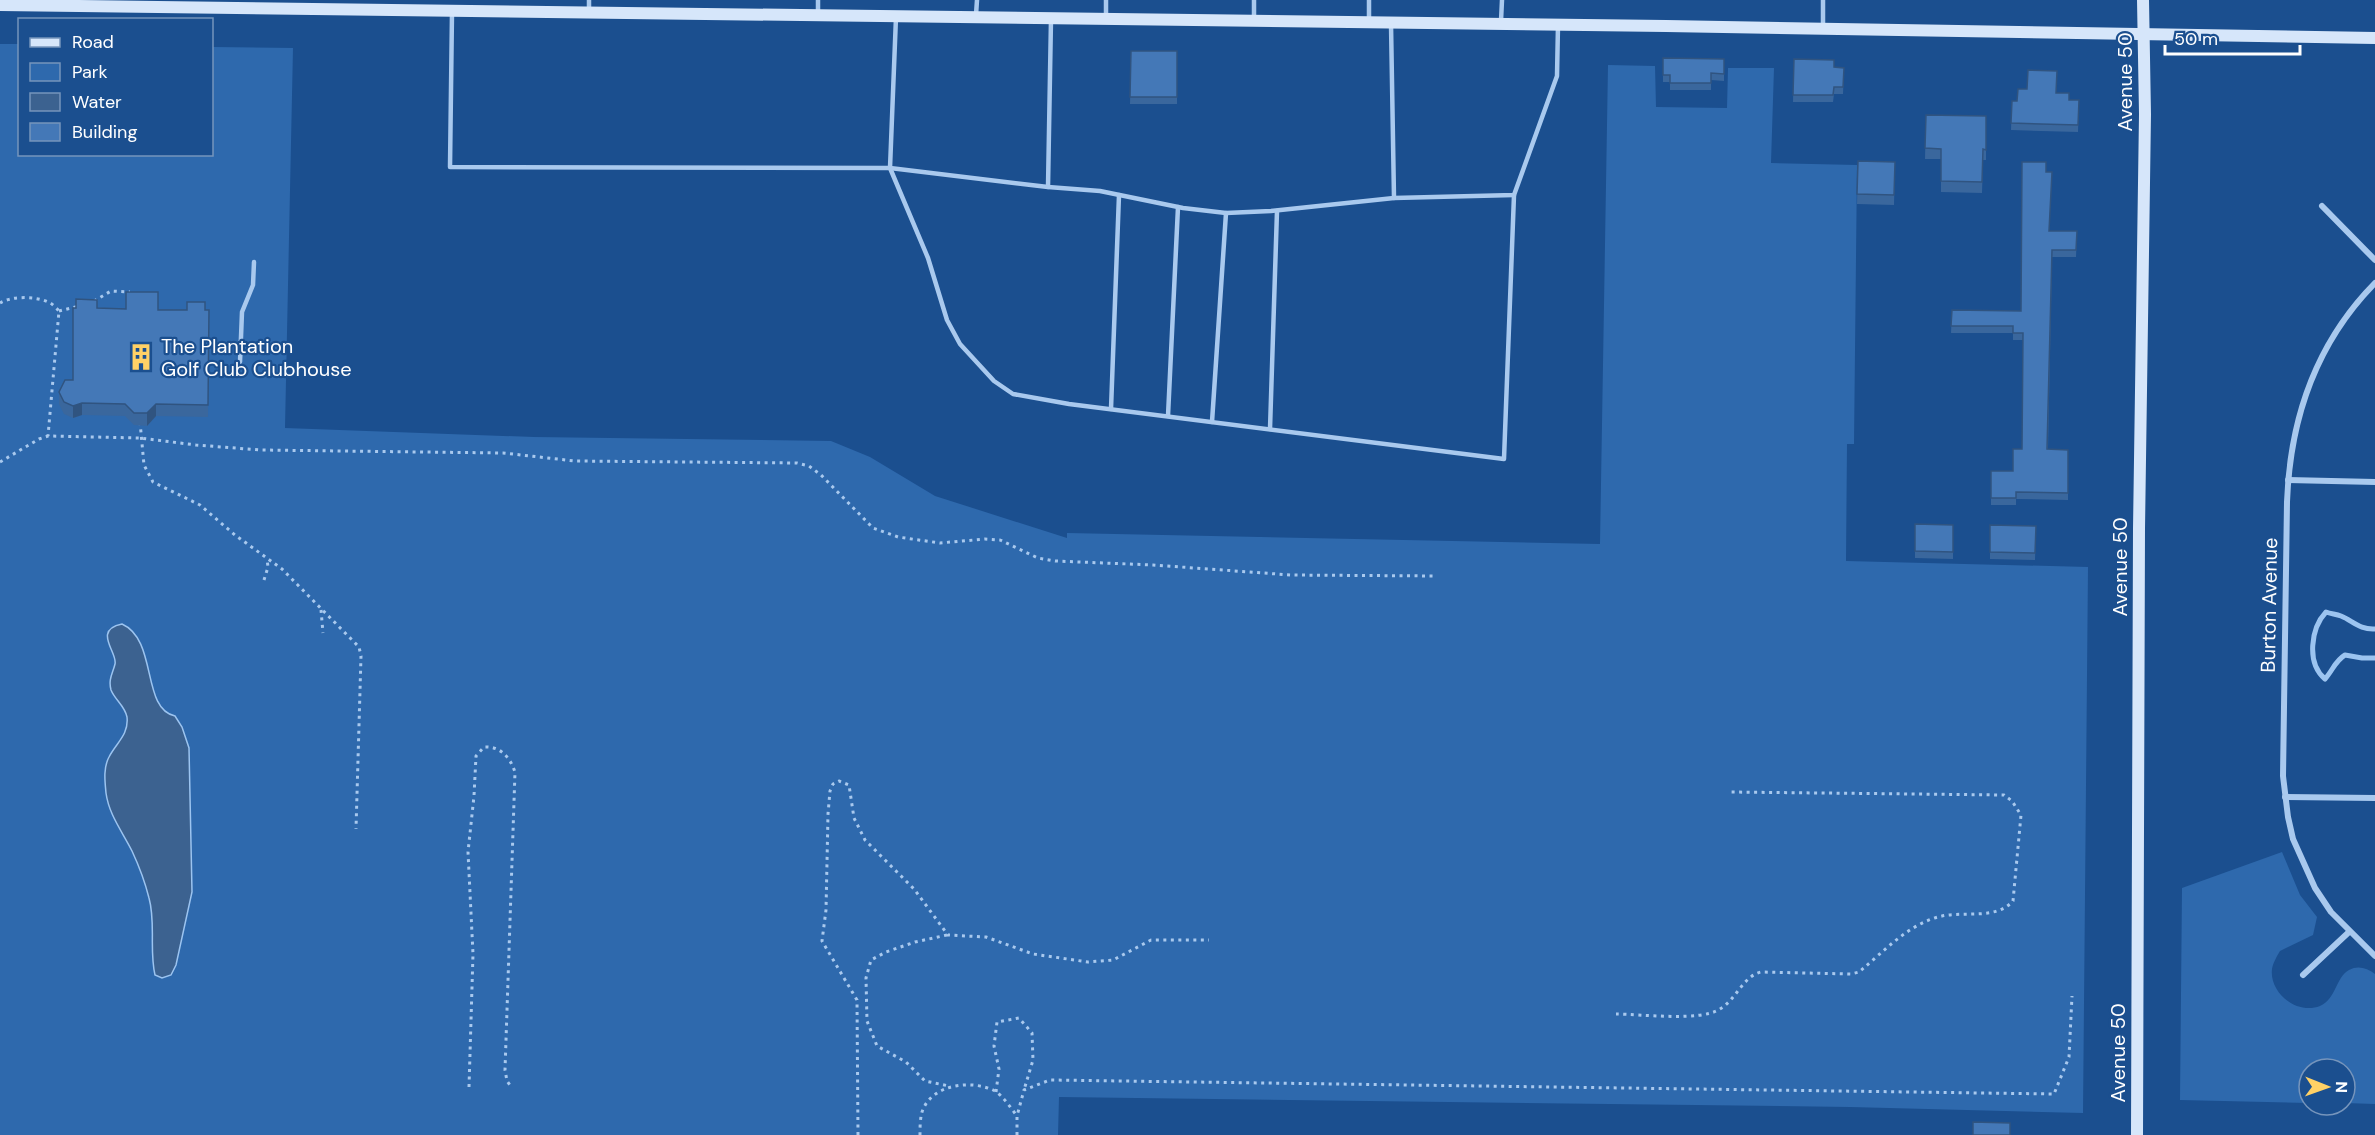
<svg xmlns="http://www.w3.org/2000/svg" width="2375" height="1135" font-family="'DM Sans',sans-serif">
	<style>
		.green { fill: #2e69ad }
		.water { fill: #3c6290; stroke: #9cc4f0; stroke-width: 1.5 }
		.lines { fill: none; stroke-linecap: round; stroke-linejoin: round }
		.stream { stroke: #9cc4f0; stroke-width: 5 }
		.path { stroke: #a9c9ee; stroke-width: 3; stroke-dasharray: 3 4.5; stroke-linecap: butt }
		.lane { stroke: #a9c9ee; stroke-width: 4.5 }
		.street { stroke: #a9c9ee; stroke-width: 6 }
		.secondary { stroke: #d6e6fa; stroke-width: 12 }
		.wall { fill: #3a679d }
		.shaded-wall { fill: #305480 }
		.building { fill: #4478b7; stroke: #305480; stroke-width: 1.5 }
		.labels { text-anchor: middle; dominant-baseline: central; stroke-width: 4.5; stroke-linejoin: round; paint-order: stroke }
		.street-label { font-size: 20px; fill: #fff; stroke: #1b4f8f }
		.poi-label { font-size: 20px; fill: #fff; stroke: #1b4f8f; text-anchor: start }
	</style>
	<rect width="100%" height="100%" fill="#1b4f8f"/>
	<!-- green -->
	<g class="green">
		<polygon points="0,44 19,44 20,154 212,154 212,47 293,48 285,428 534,437 831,441 870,457 935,496 1067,538 1067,533 1600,544 1608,65 1655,66 1656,107 1727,108 1728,68 1774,68 1771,163 1857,165 1854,444 1847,444 1846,561 2088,567 2083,1113 1850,1107 1059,1097 1058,1135 0,1135"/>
		<path d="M2282,852l18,43 17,22 -4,18 -33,16c-3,5 -7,12 -8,18 -3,24 25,46 48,37 16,-7 16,-29 29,-36 9,-5 18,-2 26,4v130l-30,-1v-34h-36v34l-129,-3 2,-212z"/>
	</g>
	<!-- water -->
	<path class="water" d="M122,624c36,16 19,85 53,92l7,11 7,21 3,144 -16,73 -5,10 -9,3 -7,-3c-6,-25 1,-52 -6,-77 -4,-16 -10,-32 -17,-47 -10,-20 -23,-36 -26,-58 -1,-11 -3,-25 3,-36 7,-14 20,-22 18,-40 -2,-11 -12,-17 -16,-27 -3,-11 2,-17 4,-26 3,-11 -23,-34 7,-40z"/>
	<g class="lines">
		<!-- stream -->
		<path class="stream" d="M2375,629c-15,1 -22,-8 -34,-13 -5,-2 -10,-2 -15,-4 -15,16 -20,51 -1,67 8,-9 10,-18 20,-24l17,3h13"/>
		<!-- path -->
		<g class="path">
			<polyline points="94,301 111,291 130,292"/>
			<path d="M0,303c11,-7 35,-7 48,-1 4,1 8,6 11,9l-11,125"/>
			<polyline points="59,311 79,306"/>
			<polyline points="140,422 144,465 153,482 200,505 235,535 282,569 359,647 361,656 356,829"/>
			<polyline points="0,462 39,439 48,436 140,438 196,445 260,450 503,453 575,461 797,463 809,466 821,475 873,528 898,537 940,543 985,539 1000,540 1038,558 1055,561 1153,565 1291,575 1437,576"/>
			<polyline points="264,580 268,567 267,559"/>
			<polyline points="321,610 323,633"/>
			<polyline points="947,935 915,942 886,952 871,960 866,978 867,1021 877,1046 906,1062 925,1081 949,1086"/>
			<path d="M1616,1014c25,0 84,8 104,-5 16,-9 23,-33 41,-37l90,2 8,-2c24,-20 49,-47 79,-55 24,-7 57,4 75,-16l8,-86 -9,-14 -8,-6 -275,-3"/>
			<path d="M469,1087l4,-133 -5,-102 6,-56 2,-40 8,-9c16,-1 26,10 31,25l-10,298 2,11 5,7"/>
			<polyline points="996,1092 999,1069 994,1046 997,1022 1019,1018 1032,1033 1033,1060 1024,1090"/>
			<polyline points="858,1135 857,1000 822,941 826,910 828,814 830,791 833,784 839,781 849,785 854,818 865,840 914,889 948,935 986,937 1033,954 1088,962 1113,960 1151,940 1209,940"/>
			<path d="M920,1135c0,-7 0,-16 2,-23 9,-28 50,-33 73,-21 8,5 16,17 22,25"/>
			<polyline points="1017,1135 1017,1116 1024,1090 1050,1080 2054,1094 2069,1057 2072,996"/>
		</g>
		<!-- lane -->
		<g class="lane">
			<polyline points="589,10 589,0"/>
			<polyline points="452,12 450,167 890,168 928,258 947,320 960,344 994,381 1013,394 1069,404 1504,459 1514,195"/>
			<polyline points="818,13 818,0"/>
			<polyline points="976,15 977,0"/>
			<polyline points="896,17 890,168 1048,187"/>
			<polyline points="1106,17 1106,0"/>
			<polyline points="1254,18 1254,0"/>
			<polyline points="1051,19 1048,187 1100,191 1183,208 1226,213 1271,211 1394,198 1391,24"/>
			<polyline points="1369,20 1369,0"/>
			<polyline points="1501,21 1502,0"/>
			<polyline points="1823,27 1823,0"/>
			<polyline points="1394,198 1514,195 1557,76 1558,25"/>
			<polyline points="240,362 242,312 253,285 254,262"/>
			<polyline points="1111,409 1119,195"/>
			<polyline points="1168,416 1178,207"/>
			<polyline points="1212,422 1226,213"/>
			<polyline points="1270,429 1277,211"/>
		</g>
		<!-- street -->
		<g class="street">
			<polyline points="2322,206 2375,260"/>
			<path d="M2375,283c-59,60 -85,137 -88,219l-4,274 5,41 5,22 22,49 16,24 44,44"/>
			<polyline points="2288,480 2375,482"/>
			<polyline points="2285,797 2375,798"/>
			<polyline points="2303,975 2349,932"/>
		</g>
		<!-- secondary -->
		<g class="secondary">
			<polyline points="0,5 1666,26 2375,38"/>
			<polyline points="2137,1135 2139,529 2145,114 2143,0"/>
		</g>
	</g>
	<!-- wall -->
	<g class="wall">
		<polygon points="1131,51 1177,51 1177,104 1130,104"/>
		<polygon points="1663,58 1724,59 1724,81 1711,80 1711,90 1670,90 1670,82 1663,82"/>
		<polygon points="1794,59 1834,67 1844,68 1843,94 1834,94 1833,102 1793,102"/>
		<polygon points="2056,93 2069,100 2079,100 2078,132 2011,130 2012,101 2017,101"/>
		<polygon points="1926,115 1986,116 1986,160 1983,160 1982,193 1941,192 1941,159 1925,159"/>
		<polygon points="1858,161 1895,162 1894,205 1857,204"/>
		<polygon points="2046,172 2049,231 2077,231 2076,257 2052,257 2048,449 2068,450 2068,500 2016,499 2016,505 1991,505 1991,471 2013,471 2022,449 2023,340 2013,340 2013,333 1951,333 1952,310 2021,311"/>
		<polygon points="76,308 209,310 208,417 156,416 147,426 134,425 125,416 82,415 73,418 64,414 59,404 59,392 73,380"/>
		<polygon points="1915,524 1953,525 1953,559 1915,558"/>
		<polygon points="1990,525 2036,526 2035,560 1990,559"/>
	</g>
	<!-- shaded-wall -->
	<g class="shaded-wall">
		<polygon points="82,403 82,415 73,418 73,406"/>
		<polygon points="156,404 156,416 147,426 147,413"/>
	</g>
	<!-- building -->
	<g class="building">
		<polygon points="1131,51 1177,51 1177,97 1130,97"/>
		<polygon points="1663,58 1724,59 1724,74 1711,73 1711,83 1670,83 1670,75 1663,75"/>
		<polygon points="1794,59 1834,60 1834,67 1844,68 1843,87 1834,87 1833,95 1793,95"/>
		<polygon points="2028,70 2057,71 2056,93 2069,93 2069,100 2079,100 2078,125 2011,123 2012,101 2017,101 2018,89 2027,89"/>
		<polygon points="1926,115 1986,116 1986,150 1983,149 1982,182 1941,181 1941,149 1925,148"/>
		<polygon points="1858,161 1895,162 1894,195 1857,194"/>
		<polygon points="2022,162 2046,162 2046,172 2052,172 2049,231 2077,231 2076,250 2052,250 2047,449 2068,450 2068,493 2016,492 2016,498 1991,498 1991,471 2013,471 2013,449 2022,449 2023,333 2013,333 2013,326 1951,326 1952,310 2021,311"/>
		<polygon points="126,292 158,292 158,310 187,310 187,302 205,302 205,310 209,310 208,405 156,404 147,413 134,413 125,404 82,403 73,406 64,402 59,392 65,380 73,380 73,308 76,308 76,299 97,300 97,308 126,309"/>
		<polygon points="1915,524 1953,525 1953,552 1915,551"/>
		<polygon points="1990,525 2036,526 2035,553 1990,552"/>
		<polygon points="1973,1122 2010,1123 2010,1135 1973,1135"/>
	</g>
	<!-- icons -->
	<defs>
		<symbol id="building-bare" viewBox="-9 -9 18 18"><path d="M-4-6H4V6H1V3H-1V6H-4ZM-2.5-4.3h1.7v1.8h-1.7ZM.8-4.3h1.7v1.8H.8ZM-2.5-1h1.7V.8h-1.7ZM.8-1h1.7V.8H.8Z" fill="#ffd166" stroke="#1b4f8f" stroke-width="2.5" paint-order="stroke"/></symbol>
	</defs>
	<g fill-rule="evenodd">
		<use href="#building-bare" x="122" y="338" width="38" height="38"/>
	</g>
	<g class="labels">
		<!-- street labels -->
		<g class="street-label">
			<text transform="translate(2125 82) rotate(-90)">Avenue 50</text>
			<text transform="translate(2120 567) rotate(-90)">Avenue 50</text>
			<text transform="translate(2269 605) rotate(-89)">Burton Avenue</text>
			<text transform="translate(2118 1053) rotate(-90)">Avenue 50</text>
		</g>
		<!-- poi labels -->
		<g class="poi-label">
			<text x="161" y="346">The Plantation<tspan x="161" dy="23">Golf Club Clubhouse</tspan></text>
		</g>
	</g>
	<!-- legend -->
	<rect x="18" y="18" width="195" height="138" fill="#1b4f8f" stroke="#7695bc" stroke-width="1.5"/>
	<rect x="30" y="38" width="30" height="9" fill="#d6e6fa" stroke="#7695bc" stroke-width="1.5"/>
	<text x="72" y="48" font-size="18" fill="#ffffff">Road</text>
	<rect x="30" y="63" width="30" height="18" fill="#2e69ad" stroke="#7695bc" stroke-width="1.5"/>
	<text x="72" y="78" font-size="18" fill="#ffffff">Park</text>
	<rect x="30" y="93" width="30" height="18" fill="#3c6290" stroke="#7695bc" stroke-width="1.5"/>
	<text x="72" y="108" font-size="18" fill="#ffffff">Water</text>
	<rect x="30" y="123" width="30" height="18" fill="#4478b7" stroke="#7695bc" stroke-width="1.5"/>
	<text x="72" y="138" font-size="18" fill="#ffffff">Building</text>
	<!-- north arrow -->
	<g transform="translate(2327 1087) rotate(91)"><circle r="28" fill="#1b4f8f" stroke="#7695bc" stroke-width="1.5"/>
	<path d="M0-4.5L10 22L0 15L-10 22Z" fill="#ffd166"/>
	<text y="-9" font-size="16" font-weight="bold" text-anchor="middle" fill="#ffffff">N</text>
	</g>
	<!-- scale -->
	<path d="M2165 45v9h135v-9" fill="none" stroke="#ffffff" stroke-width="3"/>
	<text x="2174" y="45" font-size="18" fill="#ffffff" stroke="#1b4f8f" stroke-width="4.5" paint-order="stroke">50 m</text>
</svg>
